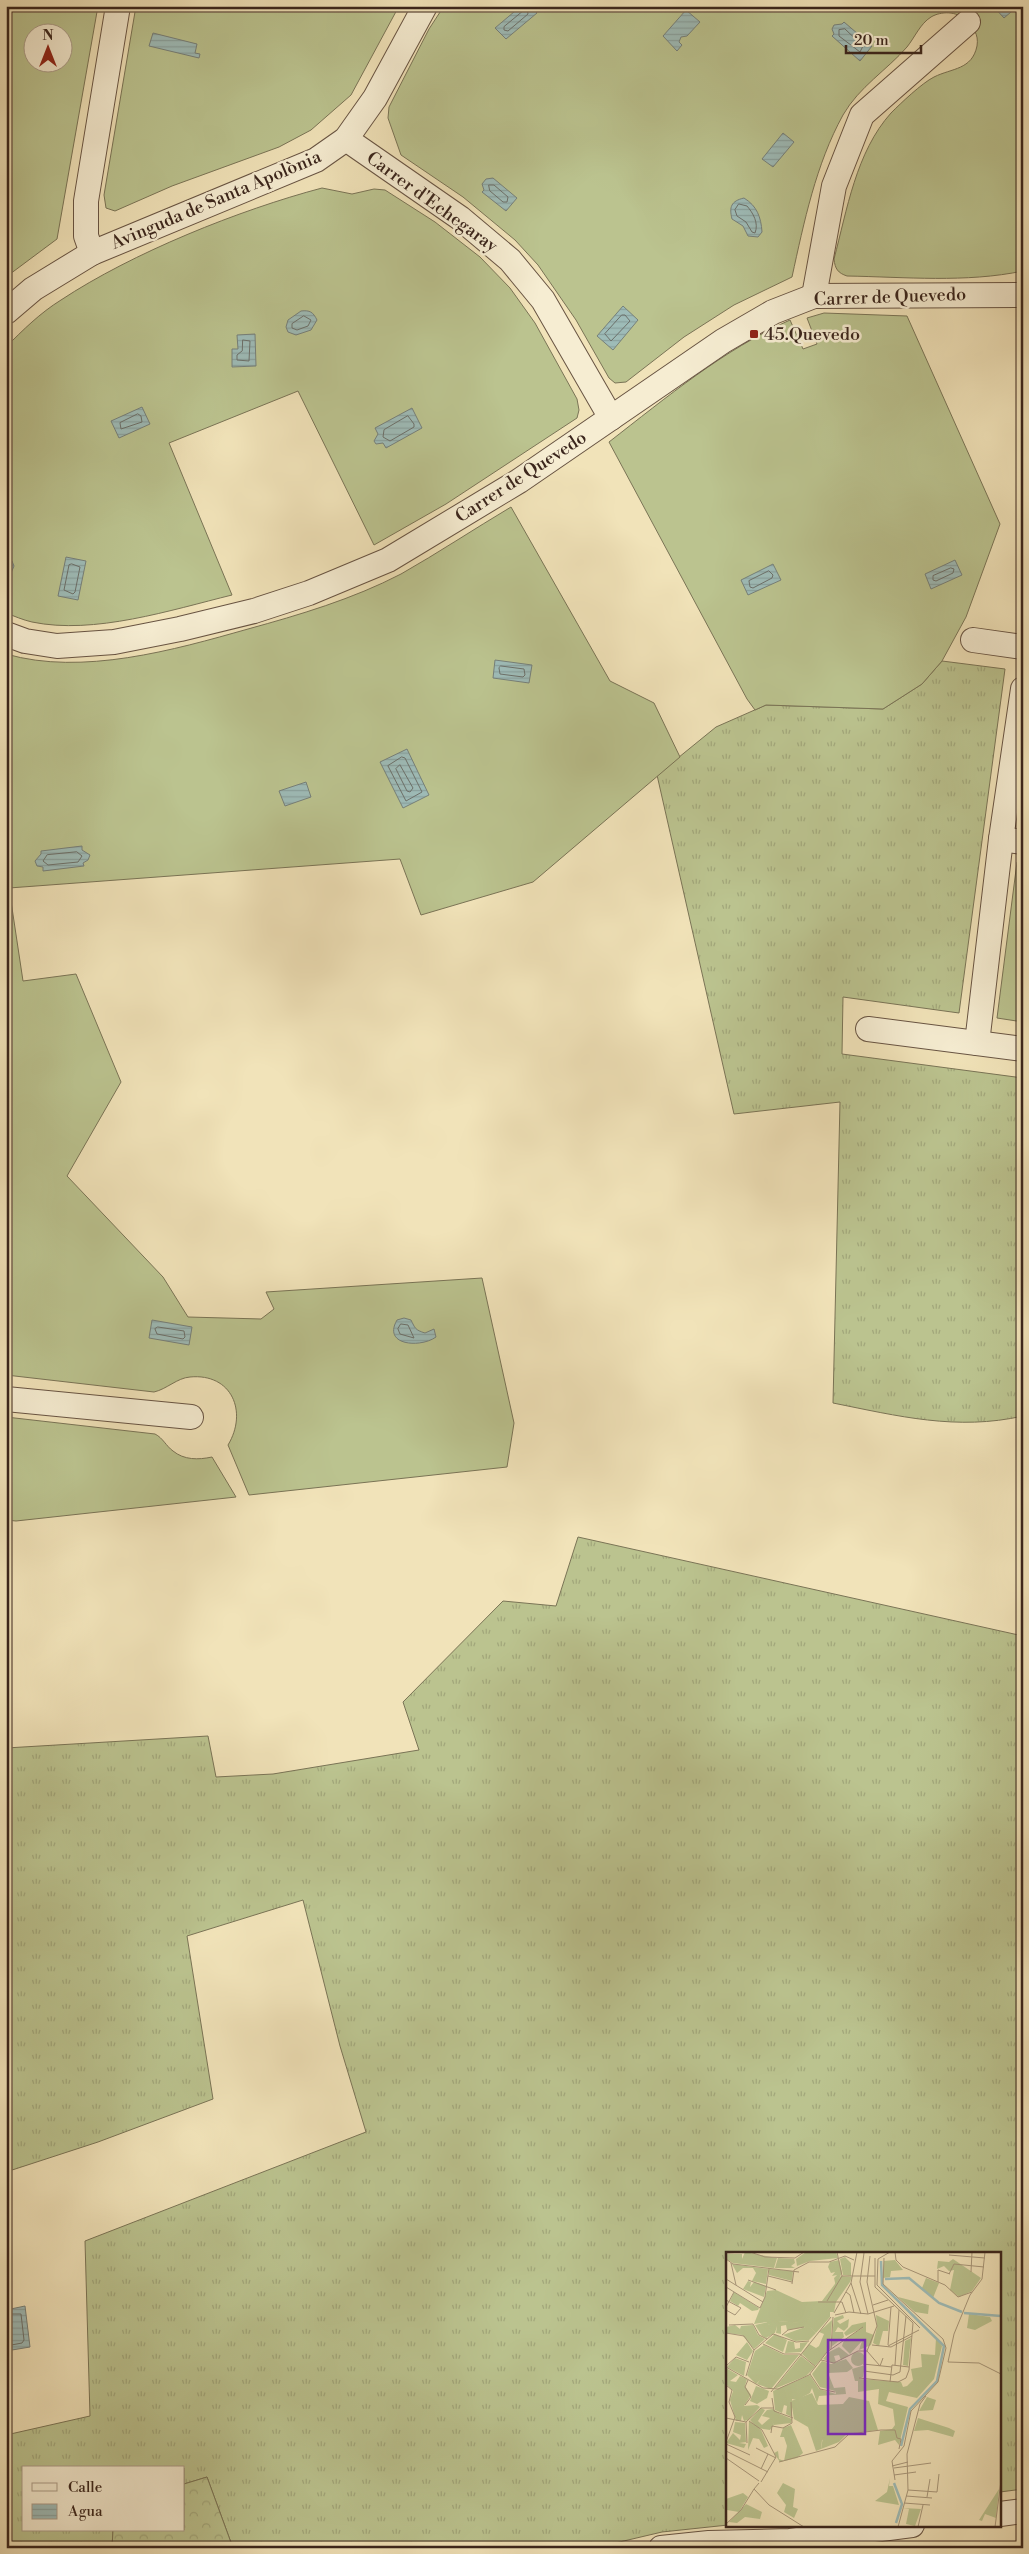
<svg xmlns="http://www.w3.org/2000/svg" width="1029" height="2554" font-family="'Libre Bodoni',serif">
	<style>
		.grass { fill: url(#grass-tufts); stroke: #7a7456 }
		.forest { fill: url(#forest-crowns); stroke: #7a7456 }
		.garden { fill: #bbc38f; stroke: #7a7456; fill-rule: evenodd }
		.water { fill: url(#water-rules); stroke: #76807a }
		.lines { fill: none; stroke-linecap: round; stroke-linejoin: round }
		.shore { stroke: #6c706a; stroke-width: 1 }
		.minor-casing { stroke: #685443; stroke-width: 26 }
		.minor { stroke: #f6edd2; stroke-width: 24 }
		.poi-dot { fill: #8f2418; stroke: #f6edd2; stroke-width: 2 }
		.labels { text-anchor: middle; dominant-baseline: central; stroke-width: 5; stroke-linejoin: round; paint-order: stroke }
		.street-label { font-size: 18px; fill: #3a251c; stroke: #f6edd2 }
		.poi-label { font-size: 18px; fill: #3a251c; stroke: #f6edd2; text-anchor: start }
		.inset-river { fill: none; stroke: #9ebcb8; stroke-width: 2.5 }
		.inset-road { fill: none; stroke: #a8977a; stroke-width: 1 }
		.view { fill: #7b2cbf; fill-opacity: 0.15; stroke: #7b2cbf; stroke-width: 2.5 }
		.inset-edge { fill: none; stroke: #3a251c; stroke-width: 2.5 }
	</style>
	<defs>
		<pattern id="grass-tufts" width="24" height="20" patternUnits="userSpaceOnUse" patternTransform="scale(1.25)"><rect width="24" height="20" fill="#bbc38f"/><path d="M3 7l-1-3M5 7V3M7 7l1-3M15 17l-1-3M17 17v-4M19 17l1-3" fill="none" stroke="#a2a77b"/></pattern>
		<pattern id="forest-crowns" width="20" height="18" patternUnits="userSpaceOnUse" patternTransform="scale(1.25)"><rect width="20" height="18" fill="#bbc38f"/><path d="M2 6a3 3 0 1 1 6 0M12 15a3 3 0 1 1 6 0" fill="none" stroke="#a2a77b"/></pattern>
		<pattern id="water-rules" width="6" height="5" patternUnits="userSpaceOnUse" patternTransform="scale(1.25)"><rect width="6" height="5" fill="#9ebcb8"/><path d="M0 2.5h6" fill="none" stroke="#89a19e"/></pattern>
	</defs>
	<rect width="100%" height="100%" fill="#f1e3b9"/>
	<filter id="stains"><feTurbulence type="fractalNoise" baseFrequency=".004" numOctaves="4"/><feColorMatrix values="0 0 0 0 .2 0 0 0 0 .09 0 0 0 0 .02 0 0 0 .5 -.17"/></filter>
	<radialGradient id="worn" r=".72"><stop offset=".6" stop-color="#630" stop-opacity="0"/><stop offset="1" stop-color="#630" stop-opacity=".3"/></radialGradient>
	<!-- grass -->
	<g class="grass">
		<path d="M942,661l63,8 -46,344 -116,-16 -1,57 181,24v338c-66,15 -125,0 -190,-13l7,-301 -106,12 -77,-339 59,-48 50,-22 117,4 39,-25z"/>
		<polygon points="578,1537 1023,1636 1023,2489 1000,2492 1000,2253 728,2253 728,2525 662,2532 594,2548 233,2548 207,2477 184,2484 184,2468 24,2468 24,2530 113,2530 112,2548 6,2548 6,2435 90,2416 85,2241 366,2132 340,2046 303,1900 187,1936 213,2099 98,2142 6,2172 6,1748 208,1736 216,1777 273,1774 419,1750 403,1702 503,1601 556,1606"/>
	</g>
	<!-- forest -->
	<polygon class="forest" points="207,2477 233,2548 112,2548 113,2530 184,2530 184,2484"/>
	<!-- garden -->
	<g class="garden">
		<path d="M6,6h92l-41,233 -51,38zM32,32h30v30h-30z"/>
		<polygon points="136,6 399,6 351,95 311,130 279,147 172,186 115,211 106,208 104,195"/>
		<path d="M444,6h579v265c-57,12 -118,6 -176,5 -9,-3 -12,-7 -13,-17 13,-49 22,-107 57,-146 10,-10 31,-30 43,-36 18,-9 38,-7 43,-31 2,-12 -4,-19 -12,-26 -8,-9 -24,-9 -34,-3 -11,7 -16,20 -24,30 -20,23 -48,40 -64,68 -27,49 -39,107 -51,162l-58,28 -50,32 -58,45 -11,1 -6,-5 -33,-58 -38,-55 -23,-25 -52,-43 -62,-42 -13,-37 1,-11 40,-78z"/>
		<path d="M322,188l30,6 22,-5 11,1 50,32 45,35 30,31 25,35 42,76 2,11 -2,8 -131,86 -72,41 -76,-154 -129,52 63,152c-61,15 -138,40 -200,27 -9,-2 -18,-6 -26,-9v-266c17,-17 34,-34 55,-47 71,-47 178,-90 261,-112z"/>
		<path d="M824,313l83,3 93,208 -34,93 -24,44 -20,23 -39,25 -117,-4 -11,5 -8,-11 -138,-257c58,-45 114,-92 181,-122l13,29 14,-5 -10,-26z"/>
		<path d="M511,507l99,174 44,22 26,54 -147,125 -112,33 -21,-56 -391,29 14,93 53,-7 45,108 -54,94 96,101 25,40 73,2 13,-10 -8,-17 216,-14 32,145 -7,44 -258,28 -21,-50c20,-33 4,-72 -38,-68 -13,1 -23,12 -36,15l-148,-17v-721c76,22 168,-4 242,-25 51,-14 105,-30 153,-55 37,-21 73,-45 110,-67z"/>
		<polygon points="1017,862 1023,863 1023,1022 997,1018"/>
		<path d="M6,1417l149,17c8,4 11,12 18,17 11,9 25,9 39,6l24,40 -220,24 -10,-1z"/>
	</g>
	<!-- water -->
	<g class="water">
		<polygon points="521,6 531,6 537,13 506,39 495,28"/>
		<polygon points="993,6 1018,6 1004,18"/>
		<polygon points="686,10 700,22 687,36 681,37 679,42 682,45 677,51 663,36"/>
		<polygon points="844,22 872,46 860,61 832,36 834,34 832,29 834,25 842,24"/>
		<polygon points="153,33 197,44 195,53 200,54 199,58 149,46"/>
		<polygon points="783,133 794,142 773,167 762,159"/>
		<polygon points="493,178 517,198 506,211 482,192 484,190 482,184 486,179"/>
		<path d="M744,198c13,8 17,19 18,34l-4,5 -10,-1 -5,-10 -11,-7c-3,-12 -1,-18 12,-21z"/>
		<polygon points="623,306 638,320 613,350 597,336"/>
		<path d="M301,311c9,-1 12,1 16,9l-6,10 -15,5 -8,-3 -2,-5 2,-7z"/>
		<polygon points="255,334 256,366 232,367 232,349 238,349 237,335"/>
		<polygon points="142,407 150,424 119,438 111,421"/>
		<polygon points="412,408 422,428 386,448 383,443 376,444 374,441 378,434 375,428"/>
		<polygon points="66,557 86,561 78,600 58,596"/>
		<polygon points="7,558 12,561 14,566 6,585"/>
		<polygon points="955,560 962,575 931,589 925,574"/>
		<polygon points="773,564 781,580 748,595 741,580"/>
		<polygon points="495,660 532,665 529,683 493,678"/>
		<polygon points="407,749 429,795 403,808 380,762"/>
		<polygon points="306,782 311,797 285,806 279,791"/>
		<polygon points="82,846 82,850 90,855 88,860 83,863 84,866 43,871 43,867 37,866 35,861 41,854 41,851"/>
		<path d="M404,1318l7,2c4,8 4,10 14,13l9,-4 2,8c-15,11 -54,9 -39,-17z"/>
		<polygon points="152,1320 192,1327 189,1345 149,1338"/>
		<polygon points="25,2306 30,2347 6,2351 6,2310"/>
	</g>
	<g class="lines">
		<!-- shore -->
		<g class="shore">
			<polygon points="527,8 528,14 508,31 504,30 504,27"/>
			<polygon points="845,29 863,46 860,52 839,36 839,30"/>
			<polygon points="489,185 494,185 508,197 507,202 503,202 490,191"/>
			<path d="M739,204l8,2c6,7 12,17 8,27l-3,-1 -6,-10 -9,-6 -2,-6z"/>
			<polygon points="622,315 625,315 630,321 611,341 605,334"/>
			<polygon points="304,316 311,320 308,326 297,330 292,328 292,324"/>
			<polygon points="243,340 250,341 249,361 237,360 237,355 242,351"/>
			<polygon points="138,414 141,416 142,422 121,429 120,423"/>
			<polygon points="408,416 414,424 414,427 390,441 383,437 384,430"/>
			<polygon points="72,564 80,567 75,592 73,594 64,590 69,565"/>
			<polygon points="951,568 954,569 953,573 936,581 933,580 933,576"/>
			<polygon points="769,571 773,575 772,578 753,588 750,587 749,581"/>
			<polygon points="501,666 524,669 525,675 523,677 500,674 499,668"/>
			<polygon points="402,757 405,758 422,792 406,801 388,766"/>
			<polygon points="400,765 413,788 410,792 407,791 396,769"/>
			<polygon points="77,852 82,856 78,862 48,865 43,861 47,855"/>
			<polygon points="401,1324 408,1325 414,1338 400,1334 398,1329"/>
			<polygon points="158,1327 184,1331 185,1337 183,1339 157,1334 155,1329"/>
			<polyline points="6,2314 21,2314 24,2340 22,2343 6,2346"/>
		</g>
		<defs>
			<g id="minor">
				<polyline points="346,139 460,218 510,260 543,300 611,418"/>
				<polyline points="92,253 86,236 86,201 118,6"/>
				<polyline points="814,296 834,186 862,115 968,22"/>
				<polyline points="6,312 33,289 92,253 316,160 346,139 375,98 425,6"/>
				<polyline points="6,634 25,641 57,646 114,642 180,629 254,611 309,593 388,560 519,481 723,341 773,312 814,296 1023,295"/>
				<polyline points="973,640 1023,647"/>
				<polyline points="1001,839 1023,842"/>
				<polyline points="868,1029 1023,1049"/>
				<polyline points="977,1043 1001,839 1023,689"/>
				<polyline points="6,1399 191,1417"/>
				<polyline points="1000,2514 1023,2511"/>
				<polyline points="661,2548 709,2543 790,2541 912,2525"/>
			</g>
		</defs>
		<!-- minor casing -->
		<use href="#minor" class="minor-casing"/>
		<!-- minor -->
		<use href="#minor" class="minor"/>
	</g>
	<!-- markers -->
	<rect class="poi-dot" x="749" y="329" width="10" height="10" rx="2.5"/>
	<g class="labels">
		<!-- street labels -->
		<g class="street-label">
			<text transform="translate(216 200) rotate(-23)">Avinguda de Santa Apolònia</text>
			<text transform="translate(432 202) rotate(36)">Carrer d'Echegaray</text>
			<text transform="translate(890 297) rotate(-2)">Carrer de Quevedo</text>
			<text transform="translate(521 477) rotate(-33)">Carrer de Quevedo</text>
		</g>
		<!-- poi labels -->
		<g class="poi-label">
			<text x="764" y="334">45.Quevedo</text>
		</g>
	</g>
	<!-- overview -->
	<g transform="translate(726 2252)">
		<rect width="275" height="275" fill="#f1e3b9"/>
		<path d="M227,7l28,19 -9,13 -13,6 -9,-7 4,-20 -5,1 -5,-5 -7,3 1,-8 11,1zM169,8l8,10 -12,1 -1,6 -7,1 1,-17zM200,26l13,5 -6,15 -11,-10zM172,45l31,8 -1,9 -13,-2zM243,62l21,3 2,4 -17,9 -8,-2zM210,86l6,8 -8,33 -17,19 -28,-6 -3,9 22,6 -9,38 -4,-5 -17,5 2,-14 12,-2 3,-4 -2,-16 -15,-5 1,-15 -21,3v-11h-3l-3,-12 13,-4 -2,12 -4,2 42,3 2,5 4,-1 6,-6 -2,-11 11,-2 -1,-13 14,1zM86,141l6,12 25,-1 6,-7 20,4 9,29 -31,4 -8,8 -9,-4 -8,2 -1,9 -5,2 -8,-24 -14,-8 -3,-18zM201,145l9,3 -3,10 -14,1zM54,162l12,5 -1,4 -17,2 -4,-7zM192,166l31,10 6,3 -2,6 -25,-7 -14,1zM65,173l12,28 -6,5 -17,4 -6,-9 4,-2 1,8 5,2 3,-15 -3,-9h-4l3,-9zM164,226l-1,8h4l6,19 -24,-4 12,-9zM57,231l12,6 -2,18 5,2 -4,9 -10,-6 2,-7 -9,-12zM273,237l-3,29 -11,-4 -3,7 -3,-1zM17,241l5,4 -9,15 -12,-2 -1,-11zM20,252l16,8 -2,7 -15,-2 -8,6 -8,-1z" fill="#bbc38f"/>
		<path d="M115,24l11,1 -2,5 -14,20 -2,10h-4v5l-14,16 -8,-8 -9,-2 -21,-2 -9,4 -2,-3 -13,2 13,-33 9,-1 26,12 20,-1zM109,179l4,11 -18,7 2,-12 8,1 1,-6z" fill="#bbc38f"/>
		<path d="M177,256l18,1 -6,17 -9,-2 3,-15z" fill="#bbc38f"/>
		<path d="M19,0l32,6 -3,10 -41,-5 -7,-4v-5h16v5zM80,0h30l2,6 -28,3 -13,5 -1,-7zM119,5l6,6v13l-8,-1 -3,-16zM52,6l16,1 1,4 -4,3 4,2h-20zM113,8l3,12 -6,15 -2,-9 3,-3 -5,1 3,-4 -4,1 -3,-6 2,-5zM6,12l36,5 -2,15 -14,-3 4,-8 -3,-5h-10l-6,5zM43,17l24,2 -1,10 -23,-6zM22,29l3,1 -1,5 4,-5 12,4 -2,11 -21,-8zM8,40l25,16 -1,2 -6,1 -12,-8 -2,3 -8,-5zM117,63l1,3 -7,3 3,3 9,-5 -1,8 -4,4 -6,-4 -3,5h8l1,5 -13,10 3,-29zM150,63l13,6 -1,10h-5l-4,15 -6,-3 4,-16zM49,66l3,3 29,2 9,10 -7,7 -14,1 -12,-6 22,-8 -18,3 -1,-5 -5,1v8l-5,-1 1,-7 -2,7 -9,5 -4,-2 -7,-11 13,-3 1,3zM106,68l-2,29 -15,17 -13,-12 7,-10 7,4 3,-2 5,-12 -5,-2zM140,70v10l8,3 -3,10 -12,5 3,-9 -12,13 -8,-8 2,-6 20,-13 -18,9 -2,-3 8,-8zM9,73l5,4 1,-3 12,-1 5,10 7,4 -11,10 -12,-14 -16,-2v-6zM49,82l12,6 -4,12 -18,-9zM185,86l-3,28 -5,-1 2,-24zM62,89l6,1 1,7 5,-1v-5l8,-1 -7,10 -16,1zM21,90l6,9 -6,9 -11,-5zM38,93l20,10h15l-28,34 -14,-5 3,-4 -4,4 -9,-9 8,-24zM113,95l10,8 -8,5 -2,-5 -5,1 2,6 -3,1 -10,-4 6,-7zM125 107a7 7 0 1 1 14 0a7 7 0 1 1-14 0ZM75,104l14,11 -9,9 -32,13zM9,106l11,4 -2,14 -17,-9zM120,107l7,9 -6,4 -19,1 6,15 11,-1 1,7 -27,2 -2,7 -5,-15 -2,5 -13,7 -5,-1v18l-6,-3 1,-8 -3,-1 -2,8 -7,-3 -2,-19 37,-16 9,14 17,5 -1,-3 -15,-4 -8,-13 10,-13 9,3zM0,116l12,7 -8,6 6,1 4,-6 7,3 -2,7 6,9 -7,11 13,-1 3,2 -12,13 -4,1 -2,-6 -1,6h-5l-6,-21 3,-9 -7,-7zM30,134l13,5 -2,7 -10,6 -7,-3zM35,156l4,2 -7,11 4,4 8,-7 -8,-2 5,-6 6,-1 7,5 -2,6 -7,-2 3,7 -4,5 -13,-2 -7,-8zM23,169l12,9 7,16 -4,2 -5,-9 -6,-1 -5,12zM9,170l10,1 1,19 -7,1 7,1 -2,4 -18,-5 7,-10 7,7 1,-5 -8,-3z" fill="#bbc38f"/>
		<path class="inset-river" d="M155,9l1,24 62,61 -7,35 -27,28 -9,37M159,27l24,-1 30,25 23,9M238,61l37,3M168,231l8,21 -6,19"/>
		<path class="inset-road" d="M24,0l15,5 30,1 9,-6M164,0l-12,7 -1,26 43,43M169,0l1,8 7,7 42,18 13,12 14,-5M0,1l17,-1M138,1l-4,29 8,32M223,3l36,3M158,6l-1,26 60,55 3,9 -8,34 -27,29 -7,35 -12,15 3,19M0,7l7,5 66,8M5,11l5,22M245,20l1,-20M223,22l5,-10 30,3M42,24l24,6M116,24h33M0,27l37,23M22,28l28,10M212,30v-12l12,4M125,31l10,31M66,32l2,-14 15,-8h20l16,-6 9,4M0,35l34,21 5,-11 4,-29M120,40l4,3 4,18M0,48l15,8 -6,7 -9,-5M101,49l15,-25 -5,-24M92,50h24l4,11M147,53l15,-5M0,55l8,-15M108,61l17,-30 6,-31M109,63l14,-3 19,2 26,-8M3,73l24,-1 6,11 8,4M0,81l18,3 10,14M56,83l6,-5 16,-3M37,92l21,10h16l16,13M146,93l19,2 21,-11M162,93l3,-38M162,94l31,-16M105,97l2,-32M141,99l10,-25 -10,-44 3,-26M95,108l13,3 24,-12h9l13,15 3,-8M222,110l6,-28 16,-39 12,-16 3,-27M222,110l31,1 22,11M137,112l29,3M169,113l4,-55M0,114l10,-9 13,5M0,115l37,21 15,1 31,-14 18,-23 36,-25M138,119l29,4 7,-3 6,-56M84,122l10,15 15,3M20,124l8,-26 19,-16 23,8 13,-1M133,126l39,4 8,-4 3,-8 4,-47 -38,-36v-29M164,130l2,-17 17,2M0,133l6,5 -3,12 6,15 -9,25M45,140l60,-75M46,146l2,13 19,7M19,153l6,-8 -6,-10 3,-7M0,166l20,4 15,-14h12M23,169l13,9 14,27 -15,25M20,170l1,21M45,181l1,-7 11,2 9,-5 -1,-21M0,192l24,11M30,196l20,10M0,199l42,21M0,206l33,23M53,210l56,-15 14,-13 32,-4h14l2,8 4,1 -2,10M166,214l16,-4M168,216l37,-5M35,217l7,-15M168,223l22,-3M33,231l-5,6 15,16 35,22M182,238l29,2 2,-18M180,244l26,2M201,245l3,-18M178,251l26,2M0,272l15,-14 13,-21M172,275l10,-37 -1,-36 13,-50 6,-8M192,275l5,-22M269,275l6,-46"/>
		<path class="view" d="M102,88h37v94h-37z"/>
		<rect width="275" height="275" class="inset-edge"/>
	</g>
	<!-- margin -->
	<rect width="1029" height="2554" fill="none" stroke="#f1e3b9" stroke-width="25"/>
	<rect x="8" y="8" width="1014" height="2539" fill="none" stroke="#3a251c" stroke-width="2.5"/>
	<rect x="12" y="12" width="1004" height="2529" fill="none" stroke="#3a251c"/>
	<!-- legend -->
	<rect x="22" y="2466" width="162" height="65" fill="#f6edd2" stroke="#ab9d89"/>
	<rect x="32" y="2483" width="25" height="8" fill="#f6edd2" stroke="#ab9d89"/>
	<text x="68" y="2492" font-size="15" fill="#3a251c">Calle</text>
	<rect x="32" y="2504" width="25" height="15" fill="url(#water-rules)" stroke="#ab9d89"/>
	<text x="68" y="2516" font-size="15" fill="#3a251c">Agua</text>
	<!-- north arrow -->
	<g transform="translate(48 48)"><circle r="24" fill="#f6edd2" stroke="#ab9d89"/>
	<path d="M0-4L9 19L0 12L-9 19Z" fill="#8f2418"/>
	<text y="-8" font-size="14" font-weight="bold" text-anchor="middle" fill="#3a251c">N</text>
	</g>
	<!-- scale -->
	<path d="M846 45v8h75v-8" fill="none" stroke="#3a251c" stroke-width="2.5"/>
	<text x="854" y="45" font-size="15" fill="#3a251c" stroke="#f6edd2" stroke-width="4" paint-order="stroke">20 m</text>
	<rect width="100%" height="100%" filter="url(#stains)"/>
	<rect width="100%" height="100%" fill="url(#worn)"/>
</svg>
